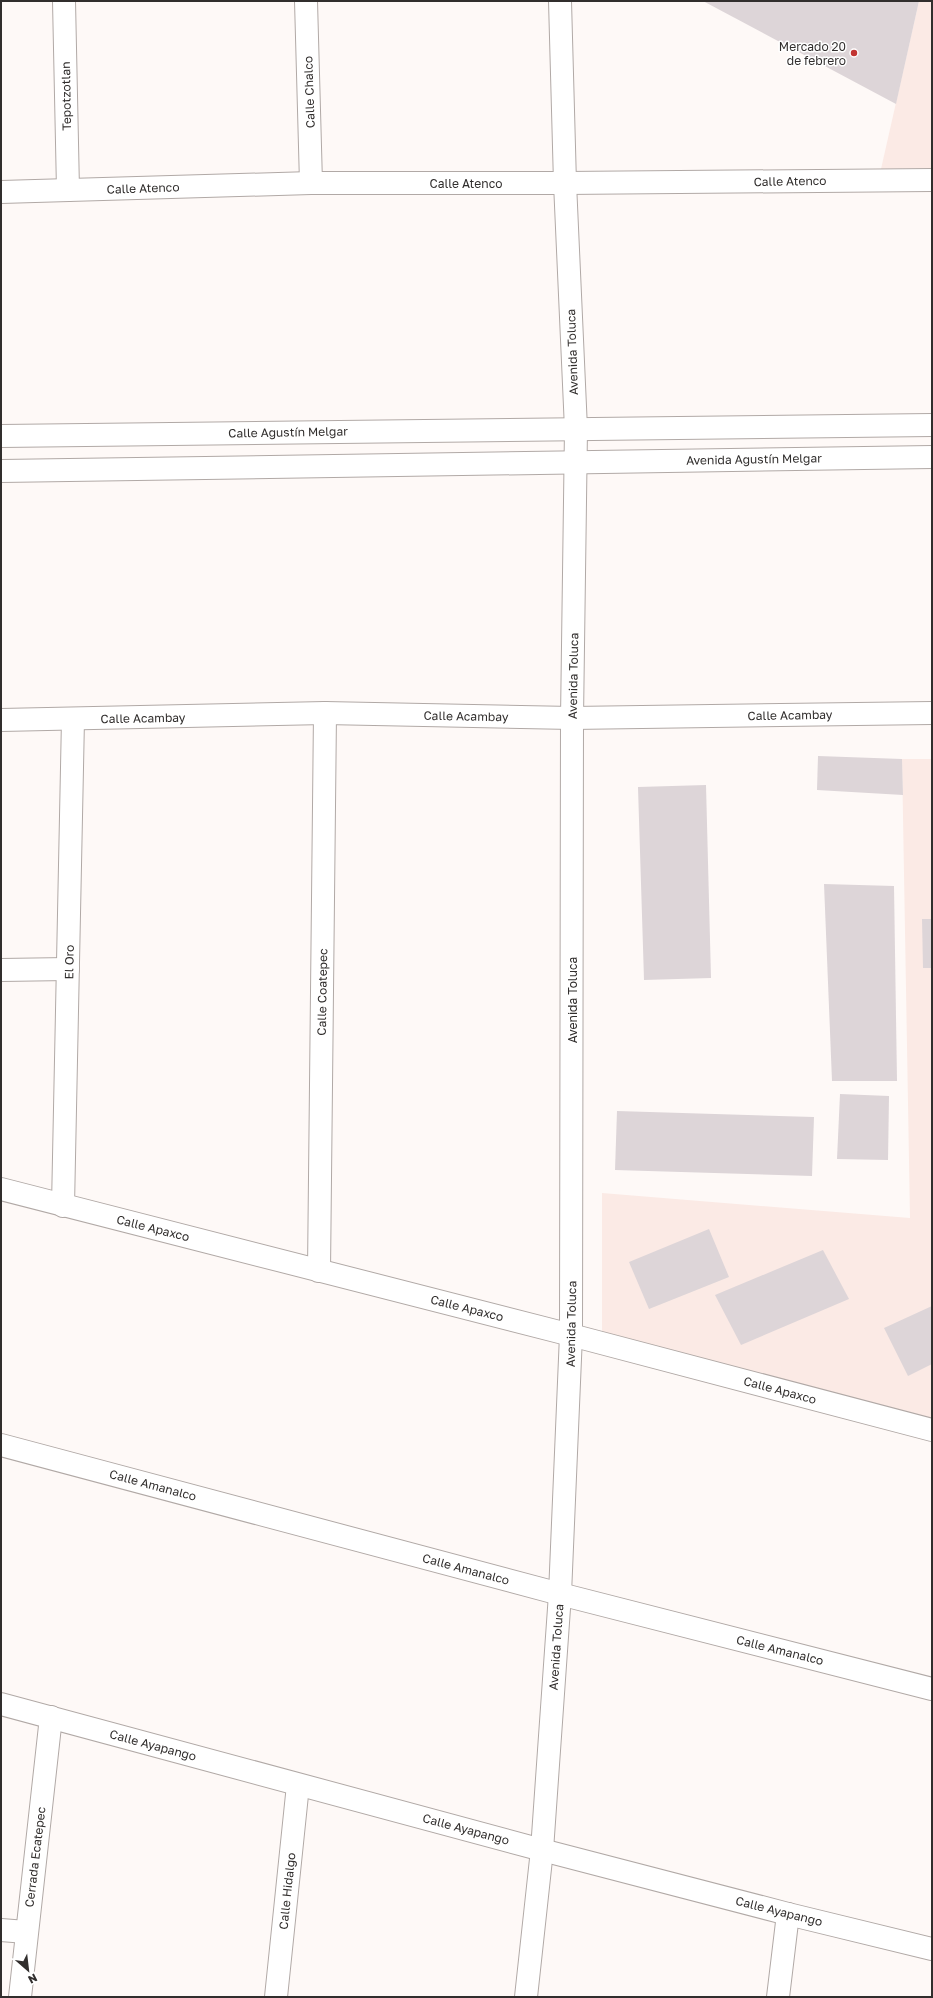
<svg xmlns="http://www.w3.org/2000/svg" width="933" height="1998" font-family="'Golos Text',sans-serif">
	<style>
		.built { fill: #fbeae5 }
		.building { fill: #ddd5d8 }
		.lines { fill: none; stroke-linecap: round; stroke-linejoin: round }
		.minor-casing { stroke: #b1a9a6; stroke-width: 24 }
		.minor { stroke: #fff; stroke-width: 22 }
		.poi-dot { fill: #c23432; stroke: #fff; stroke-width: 1.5 }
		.labels { text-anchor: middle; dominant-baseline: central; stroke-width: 3; stroke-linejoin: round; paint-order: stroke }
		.poi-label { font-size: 12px; fill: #312e2d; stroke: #fff; text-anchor: end }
		.street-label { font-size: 12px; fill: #312e2d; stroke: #fff }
	</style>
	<rect width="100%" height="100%" fill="#fef9f7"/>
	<!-- built -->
	<g class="built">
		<polygon points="919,1 932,1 932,168 881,169"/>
		<polygon points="902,759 932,759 932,1418 602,1339 602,1193 910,1218"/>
	</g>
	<!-- building -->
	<g class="building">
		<polygon points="703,1 919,1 896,104"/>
		<polygon points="818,756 902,759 903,795 817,790"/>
		<polygon points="706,785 711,978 644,980 638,787"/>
		<polygon points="824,884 894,886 897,1081 832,1081"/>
		<polygon points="922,919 932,919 932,968 923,968"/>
		<polygon points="840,1094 889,1096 888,1160 837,1159"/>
		<polygon points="617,1111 814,1117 812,1176 615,1170"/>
		<polygon points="709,1229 729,1277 649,1309 629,1262"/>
		<polygon points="823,1250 849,1299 741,1345 715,1295"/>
		<polygon points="932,1306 932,1364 908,1376 884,1328"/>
	</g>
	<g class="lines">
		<defs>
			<g id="minor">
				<polyline points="64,1 68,190"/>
				<polyline points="306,1 311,183"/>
				<polyline points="1,192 311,183 565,183 932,180"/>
				<polyline points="1,436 932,425"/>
				<polyline points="1,471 932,457"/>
				<polyline points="1,720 325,713 572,718 932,713"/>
				<polyline points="1,970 68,969"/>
				<polyline points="1,1189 571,1335 932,1430"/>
				<polyline points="63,1206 73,719"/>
				<polyline points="319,1271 325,713"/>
				<polyline points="1,1445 560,1594 932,1689"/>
				<polyline points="1,1704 542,1850 788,1914 932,1949"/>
				<polyline points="1,1930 26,1932"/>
				<polyline points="20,1997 51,1717"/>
				<polyline points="276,1997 298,1785"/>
				<polyline points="526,1997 542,1850 560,1594 571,1335 572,718 576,429 565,183 560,1"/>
				<polyline points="778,1997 788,1914"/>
			</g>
		</defs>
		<!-- minor casing -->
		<use href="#minor" class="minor-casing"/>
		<!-- minor -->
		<use href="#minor" class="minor"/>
	</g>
	<!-- markers -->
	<circle class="poi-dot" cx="854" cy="53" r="4"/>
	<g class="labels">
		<!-- poi labels -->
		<g class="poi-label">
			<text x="846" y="46">Mercado 20<tspan x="846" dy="14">de febrero</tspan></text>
		</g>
		<!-- street labels -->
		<g class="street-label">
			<text transform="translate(309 92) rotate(-92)">Calle Chalco</text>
			<text transform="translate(66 96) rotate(-91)">Tepotzotlan</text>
			<text transform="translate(790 181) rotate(-1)">Calle Atenco</text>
			<text x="466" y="183">Calle Atenco</text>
			<text transform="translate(143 188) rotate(-2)">Calle Atenco</text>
			<text transform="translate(572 352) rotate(-92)">Avenida Toluca</text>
			<text transform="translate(288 432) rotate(-1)">Calle Agustín Melgar</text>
			<text transform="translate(754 459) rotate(-1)">Avenida Agustín Melgar</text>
			<text transform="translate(573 676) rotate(-89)">Avenida Toluca</text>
			<text transform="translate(790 715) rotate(-1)">Calle Acambay</text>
			<text transform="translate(466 716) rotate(1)">Calle Acambay</text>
			<text transform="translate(143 718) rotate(-1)">Calle Acambay</text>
			<text transform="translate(69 962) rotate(-89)">El Oro</text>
			<text transform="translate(322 992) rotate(-89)">Calle Coatepec</text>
			<text transform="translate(572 1000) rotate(-90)">Avenida Toluca</text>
			<text transform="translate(153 1228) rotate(14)">Calle Apaxco</text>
			<text transform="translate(467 1308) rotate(14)">Calle Apaxco</text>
			<text transform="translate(571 1324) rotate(-89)">Avenida Toluca</text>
			<text transform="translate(780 1390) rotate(15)">Calle Apaxco</text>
			<text transform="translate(153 1485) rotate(15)">Calle Amanalco</text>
			<text transform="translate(466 1569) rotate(15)">Calle Amanalco</text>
			<text transform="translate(556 1647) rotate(-86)">Avenida Toluca</text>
			<text transform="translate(780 1650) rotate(14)">Calle Amanalco</text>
			<text transform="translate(153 1745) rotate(15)">Calle Ayapango</text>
			<text transform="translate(466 1829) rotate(15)">Calle Ayapango</text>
			<text transform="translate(35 1857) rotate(-83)">Cerrada Ecatepec</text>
			<text transform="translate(287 1891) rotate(-84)">Calle Hidalgo</text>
			<text transform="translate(779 1911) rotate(14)">Calle Ayapango</text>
		</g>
	</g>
	<!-- border -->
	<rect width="933" height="1998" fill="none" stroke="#312e2d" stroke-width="4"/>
	<!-- north arrow -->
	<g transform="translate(28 1970) rotate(152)" stroke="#ffffff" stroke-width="3" paint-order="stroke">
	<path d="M0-3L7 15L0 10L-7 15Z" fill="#312e2d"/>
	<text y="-6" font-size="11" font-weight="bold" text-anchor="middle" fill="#312e2d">N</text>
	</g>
</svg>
